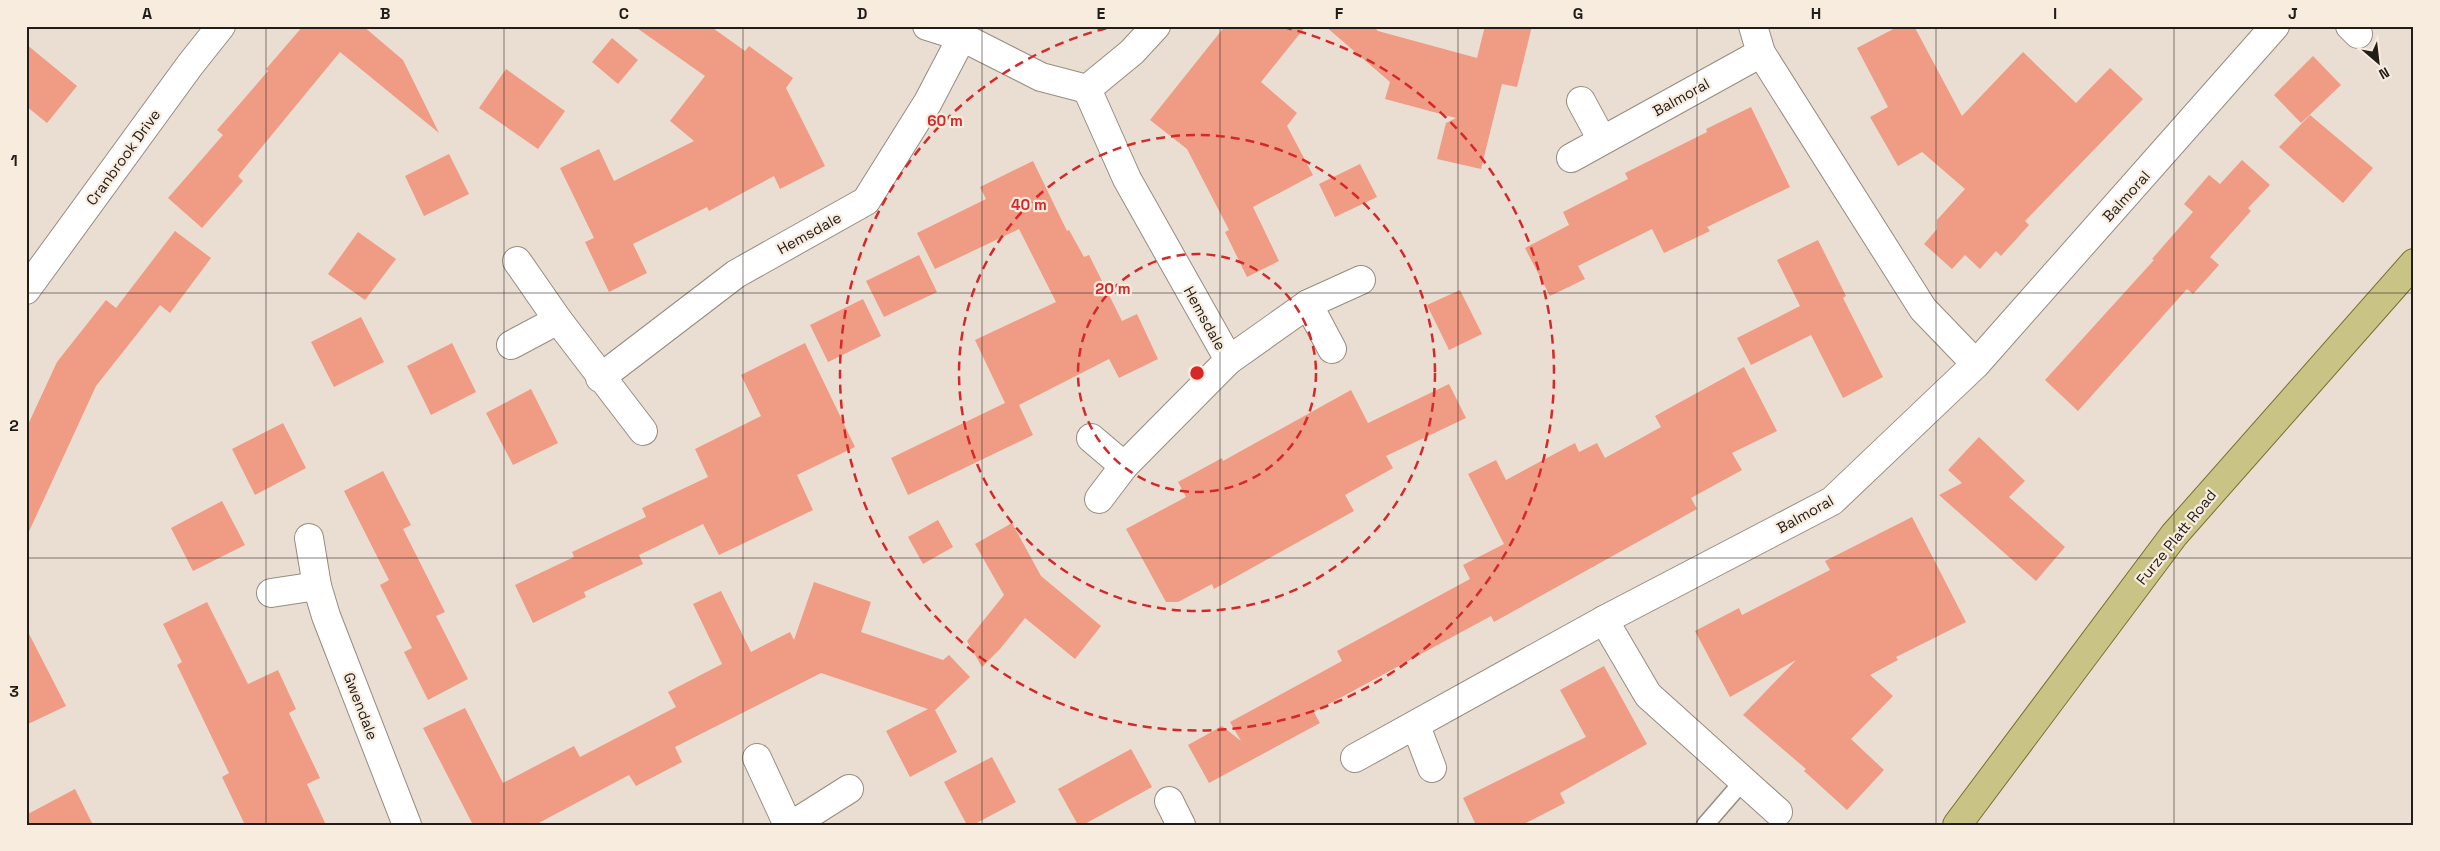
<svg xmlns="http://www.w3.org/2000/svg" width="2440" height="851" font-family="'Space Grotesk',sans-serif">
	<style>
		.building { fill: #f09b84 }
		.lines { fill: none; stroke-linecap: round; stroke-linejoin: round }
		.lane-casing { stroke: #978c80; stroke-width: 19 }
		.street-casing { stroke: #978c80; stroke-width: 30 }
		.primary-casing { stroke: #786f2b; stroke-width: 30 }
		.lane { stroke: #fff; stroke-width: 16 }
		.street { stroke: #fff; stroke-width: 28 }
		.primary { stroke: #cac386; stroke-width: 28 }
		.grid { fill: none; stroke: #211d19; stroke-width: 1; stroke-opacity: 0.55 }
		.ring { fill: none; stroke: #d62828; stroke-width: 2.5; stroke-dasharray: 9 6 }
		.labels { text-anchor: middle; dominant-baseline: central; stroke-width: 4.5; stroke-linejoin: round; paint-order: stroke }
		.street-label { font-size: 15px; fill: #211d19; stroke: #f8ecdf }
		.centre { fill: #d62828; stroke: #f8ecdf; stroke-width: 2.5 }
		.ring-label { font-size: 15px; text-anchor: middle; font-weight: bold; fill: #d62828; stroke: #f8ecdf; stroke-width: 4.5; stroke-linejoin: round; paint-order: stroke }
		.neatline { fill: none; stroke: #211d19; stroke-width: 2 }
		.grid-label { font-size: 16px; text-anchor: middle; font-weight: bold; fill: #211d19 }
	</style>
	<rect width="100%" height="100%" fill="#eaded2"/>
	<!-- building -->
	<g class="building">
		<polygon points="303,26 363,26 403,60 439,133 340,52 238,176 243,181 202,228 168,198 223,135 217,130 268,71 266,69"/>
		<polygon points="634,26 710,26 745,51 749,46 793,78 786,88 825,166 780,189 774,176 709,211 707,207 633,244 647,273 609,292 585,242 594,238 560,168 599,149 614,181 694,141 670,121 705,76"/>
		<polygon points="1225,26 1306,26 1261,82 1297,113 1287,126 1313,175 1253,207 1279,261 1247,277 1225,232 1229,230 1187,149 1150,120"/>
		<polygon points="1325,26 1373,26 1378,31 1477,58 1485,26 1532,26 1517,87 1502,84 1481,169 1437,159 1446,123 1456,118 1385,99 1390,82"/>
		<polygon points="1899,26 1914,26 1962,116 2023,52 2076,103 2110,68 2143,99 2025,221 2029,225 2001,256 1996,251 1980,269 1965,255 1952,269 1924,244 1937,229 1937,220 1965,189 1922,152 1898,166 1870,117 1888,107 1857,48"/>
		<polygon points="612,38 638,60 618,84 592,62"/>
		<polygon points="26,44 77,86 47,123 26,106"/>
		<polygon points="2313,56 2341,85 2301,123 2274,95"/>
		<polygon points="506,69 565,111 538,149 479,108"/>
		<polygon points="1751,107 1790,187 1707,227 1710,231 1664,253 1652,229 1578,266 1585,279 1550,296 1525,248 1569,225 1563,212 1628,179 1625,173 1707,132 1706,129"/>
		<polygon points="2310,115 2373,168 2343,203 2279,147"/>
		<polygon points="449,154 469,194 424,216 405,176"/>
		<polygon points="2242,160 2270,185 2248,208 2251,211 2210,257 2219,265 2193,294 2187,289 2078,411 2045,380 2154,260 2152,259 2193,212 2184,204 2209,175 2220,184"/>
		<polygon points="1033,161 1067,231 1069,230 1084,257 1089,255 1122,321 1137,314 1158,359 1119,378 1109,359 1019,405 1033,435 908,495 891,458 1005,403 975,340 1056,302 1019,229 935,269 917,233 986,199 980,187"/>
		<polygon points="1360,164 1377,197 1335,217 1319,184"/>
		<polygon points="175,231 211,258 170,313 160,305 96,386 26,538 26,429 57,362 106,300 116,308"/>
		<polygon points="358,232 396,259 365,300 328,274"/>
		<polygon points="1818,240 1846,296 1843,298 1883,377 1843,398 1811,335 1751,365 1737,338 1800,306 1777,260"/>
		<polygon points="919,255 937,292 884,317 866,281"/>
		<polygon points="1460,290 1482,334 1449,350 1427,305"/>
		<polygon points="863,299 881,336 828,362 810,325"/>
		<polygon points="361,317 384,362 334,387 311,342"/>
		<polygon points="452,343 476,392 431,415 407,366"/>
		<polygon points="805,343 855,447 797,475 813,510 719,555 703,524 639,555 643,564 584,592 586,597 533,623 515,585 574,557 572,552 646,517 642,508 708,477 695,449 761,416 741,375"/>
		<polygon points="1744,367 1777,431 1732,453 1742,470 1691,498 1697,509 1494,622 1491,616 1314,712 1320,723 1209,783 1188,745 1222,726 1241,741 1230,722 1342,661 1337,651 1470,579 1463,565 1504,544 1468,474 1496,460 1506,480 1575,443 1579,452 1597,443 1605,458 1661,427 1655,416"/>
		<polygon points="1449,384 1466,418 1386,456 1393,468 1345,495 1354,511 1214,589 1212,584 1178,602 1166,602 1126,529 1186,497 1178,482 1222,458 1223,461 1351,390 1368,423"/>
		<polygon points="531,389 558,443 513,465 486,413"/>
		<polygon points="283,423 306,468 255,495 232,449"/>
		<polygon points="1979,437 2025,481 2009,497 2065,547 2036,581 1939,495 1962,483 1948,470"/>
		<polygon points="383,471 411,525 403,529 445,612 436,616 468,679 428,700 404,652 412,648 380,585 389,580 344,491"/>
		<polygon points="222,501 245,545 193,571 171,528"/>
		<polygon points="1912,517 1966,622 1896,657 1898,660 1870,675 1893,696 1851,739 1884,770 1847,810 1804,771 1806,769 1743,715 1796,660 1730,697 1695,631 1739,608 1742,615 1830,570 1825,561"/>
		<polygon points="938,520 953,547 923,564 908,537"/>
		<polygon points="1012,523 1041,576 1101,626 1075,659 1025,618 1000,649 982,667 967,641 1004,595 975,544"/>
		<polygon points="814,582 871,602 861,632 943,660 949,655 970,677 935,710 957,752 910,777 886,731 928,709 821,673 675,747 682,762 636,786 629,775 535,825 473,825 423,728 465,708 503,783 574,746 580,757 676,707 668,692 722,664 693,604 721,591 751,652 790,632 794,640"/>
		<polygon points="207,602 248,684 278,670 296,709 289,713 320,778 307,784 326,825 245,825 222,777 229,773 177,665 182,662 163,624"/>
		<polygon points="26,628 66,706 26,725"/>
		<polygon points="1604,666 1647,744 1560,793 1565,803 1522,825 1476,825 1463,798 1586,737 1560,690"/>
		<polygon points="1131,749 1152,787 1083,825 1078,825 1058,789"/>
		<polygon points="992,757 1016,802 973,825 967,825 944,782"/>
		<polygon points="75,789 93,825 26,825 26,815"/>
	</g>
	<g class="lines">
		<defs>
			<polyline id="lane" points="1705,825 1744,780"/>
			<g id="street">
				<polyline points="927,26 962,37 1041,77 1087,89 1132,52 1156,26"/>
				<polyline points="1753,26 1761,53 1923,309 1976,364"/>
				<polyline points="2350,26 2358,34"/>
				<polyline points="1087,89 1127,179 1229,360 1308,304 1361,280"/>
				<polyline points="1581,101 1602,140"/>
				<polyline points="1571,158 1761,53"/>
				<polyline points="517,261 558,320 643,431"/>
				<polyline points="26,290 190,65 221,26"/>
				<polyline points="1308,304 1332,349"/>
				<polyline points="511,345 558,320"/>
				<polyline points="600,378 736,274 866,201 928,102 962,37"/>
				<polyline points="1091,438 1124,466"/>
				<polyline points="1099,499 1124,466 1229,360"/>
				<polyline points="309,538 317,586 326,616 407,825"/>
				<polyline points="271,593 317,586"/>
				<polyline points="1604,620 1648,695 1778,812"/>
				<polyline points="1416,726 1432,768"/>
				<polyline points="757,758 788,825"/>
				<polyline points="1355,758 1604,620 1832,501 1976,364 2275,26"/>
				<polyline points="1169,801 1181,825"/>
				<polyline points="792,825 849,789"/>
			</g>
			<polyline id="primary" points="1957,825 2174,535 2414,263"/>
		</defs>
		<!-- lane casing -->
		<use href="#lane" class="lane-casing"/>
		<!-- street casing -->
		<use href="#street" class="street-casing"/>
		<!-- primary casing -->
		<use href="#primary" class="primary-casing"/>
		<!-- lane -->
		<use href="#lane" class="lane"/>
		<!-- street -->
		<use href="#street" class="street"/>
		<!-- primary -->
		<use href="#primary" class="primary"/>
	</g>
	<!-- grid -->
	<path class="grid" d="M266,26v799M504,26v799M743,26v799M982,26v799M1220,26v799M1458,26v799M1697,26v799M1936,26v799M2174,26v799M26,293h2388M26,558h2388"/>
	<!-- distance rings -->
	<g class="ring">
		<circle cx="1197" cy="373" r="119"/>
		<circle cx="1197" cy="373" r="238"/>
		<path d="M1283 27A357 357 0 1 1 1111 27"/>
	</g>
	<g class="labels">
		<!-- street labels -->
		<g class="street-label">
			<text transform="translate(1681 97) rotate(-29)">Balmoral</text>
			<text transform="translate(123 157) rotate(-54)">Cranbrook Drive</text>
			<text transform="translate(2126 196) rotate(-48)">Balmoral</text>
			<text transform="translate(809 233) rotate(-29)">Hemsdale</text>
			<text transform="translate(1205 318) rotate(61)">Hemsdale</text>
			<text transform="translate(1805 514) rotate(-29)">Balmoral</text>
			<text transform="translate(2176 537) rotate(-51)">Furze Platt Road</text>
			<text transform="translate(361 706) rotate(69)">Gwendale</text>
		</g>
	</g>
	<circle cx="1197" cy="373" r="8" class="centre"/>
	<g class="ring-label">
		<text x="945" y="126">60 m</text>
		<text x="1029" y="210">40 m</text>
		<text x="1113" y="294">20 m</text>
	</g>
	<!-- border -->
	<rect width="2440" height="851" fill="none" stroke="#f8ecdf" stroke-width="55"/>
	<!-- north arrow -->
	<g transform="translate(2378 62) rotate(152)" stroke="#f8ecdf" stroke-width="4" paint-order="stroke">
	<path d="M0-4L9 19L0 12L-9 19Z" fill="#211d19"/>
	<text y="-8" font-size="14" font-weight="bold" text-anchor="middle" fill="#211d19">N</text>
	</g>
	<rect x="28" y="28" width="2384" height="796" class="neatline"/>
	<g class="grid-label">
		<text x="147" y="19">A</text>
		<text x="385" y="19">B</text>
		<text x="624" y="19">C</text>
		<text x="862" y="19">D</text>
		<text x="1101" y="19">E</text>
		<text x="1339" y="19">F</text>
		<text x="1578" y="19">G</text>
		<text x="1816" y="19">H</text>
		<text x="2055" y="19">I</text>
		<text x="2293" y="19">J</text>
		<text x="14" y="166">1</text>
		<text x="14" y="431">2</text>
		<text x="14" y="697">3</text>
	</g>
</svg>
